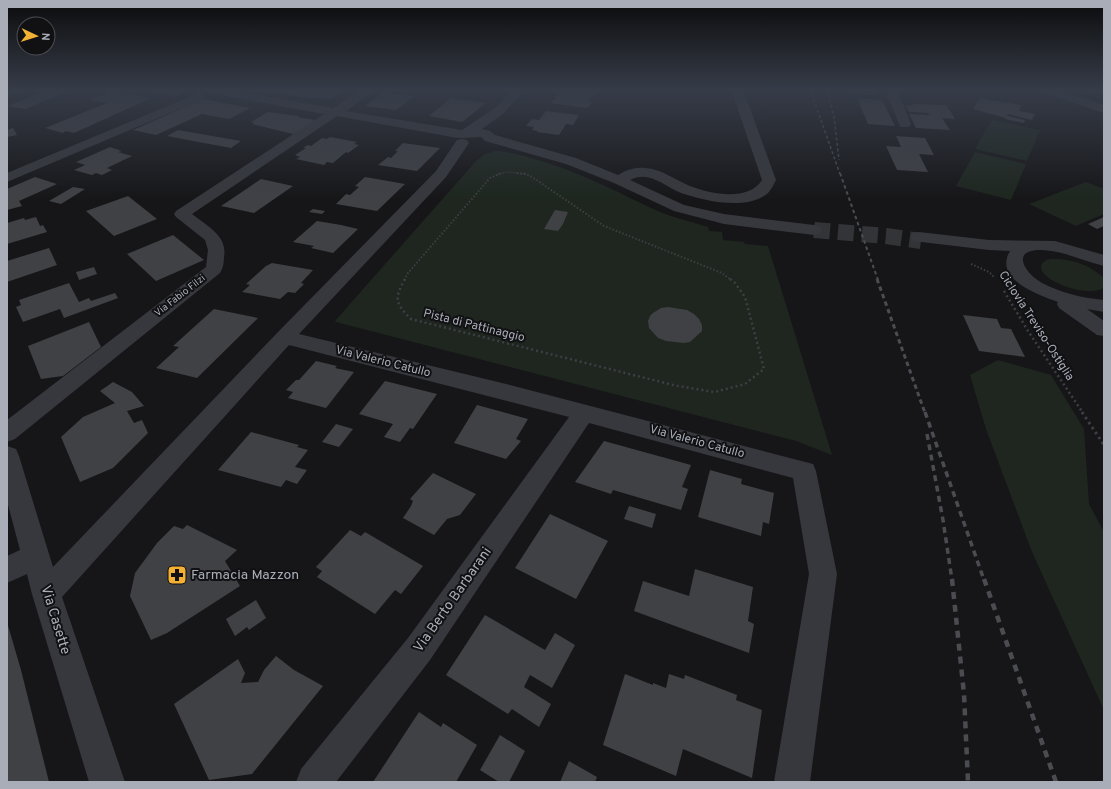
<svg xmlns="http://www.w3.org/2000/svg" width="1111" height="789" font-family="Overpass,sans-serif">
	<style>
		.green { fill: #1e261f }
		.building { fill: #404145 }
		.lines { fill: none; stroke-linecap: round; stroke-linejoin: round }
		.minor-tunnel { stroke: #333438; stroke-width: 16; stroke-dasharray: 16 8; stroke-linecap: butt }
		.path-far3 { stroke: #3d3f44; stroke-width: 1.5; stroke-dasharray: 1 1.5; stroke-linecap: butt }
		.path-far2 { stroke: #3d3f44; stroke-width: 2; stroke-dasharray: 1.5 2; stroke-linecap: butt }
		.path-far1 { stroke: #3d3f44; stroke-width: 2.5; stroke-dasharray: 2 3; stroke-linecap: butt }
		.path { stroke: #3d3f44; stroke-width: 3; stroke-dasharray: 2.5 3.5; stroke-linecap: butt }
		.minor { fill: #37383d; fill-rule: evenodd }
		.rail-far4 { stroke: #4a4c52; stroke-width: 1.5; stroke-dasharray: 3 2.5; stroke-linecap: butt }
		.rail-far3 { stroke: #4a4c52; stroke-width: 2; stroke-dasharray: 3.5 3; stroke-linecap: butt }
		.rail-far2 { stroke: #4a4c52; stroke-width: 3; stroke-dasharray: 4.5 3.5; stroke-linecap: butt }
		.rail-far1 { stroke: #4a4c52; stroke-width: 3.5; stroke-dasharray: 6 4.5; stroke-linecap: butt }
		.rail { stroke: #4a4c52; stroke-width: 4.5; stroke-dasharray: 7 6; stroke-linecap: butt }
		.labels { text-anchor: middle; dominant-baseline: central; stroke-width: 4; stroke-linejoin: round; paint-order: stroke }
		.far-street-label { font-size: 10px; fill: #a8adb8; stroke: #111113 }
		.street-label { font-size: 12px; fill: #a8adb8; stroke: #111113 }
		.near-poi-label { font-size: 14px; fill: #a8adb8; stroke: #111113; text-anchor: start }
		.near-street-label { font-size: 14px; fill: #a8adb8; stroke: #111113 }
	</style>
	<rect width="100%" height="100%" fill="#161618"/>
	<!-- green -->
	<g class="green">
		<polygon points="1072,89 1104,89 1104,99"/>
		<polygon points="992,120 1040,130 1027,161 975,149"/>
		<path d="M495,151c13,0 26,4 39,8 41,11 75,29 113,47 20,10 41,15 61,21l1,4 13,1 1,8 21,2 1,2 23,2 64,209 -36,-14 -460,-119 -1,-1 141,-160 9,-7z"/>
		<polygon points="975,152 1026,164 1011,200 956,186"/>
		<polygon points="1086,182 1104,189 1104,214 1076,226 1029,204"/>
		<path d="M1050,259c20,-1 39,5 54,19v10c-25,13 -86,-19 -54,-29z"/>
		<polygon points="998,360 1051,375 1084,429 1089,504 1104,532 1104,710 1032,552 986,429 970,375"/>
	</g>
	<!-- building -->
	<g class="building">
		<polygon points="49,89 72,89 25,109 8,106"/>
		<polygon points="265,89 348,89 331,99 320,98 308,98 261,91"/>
		<polygon points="564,89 578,89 596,92 589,100 592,102 587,108 551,103 558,95 553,94 557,90 562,91"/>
		<polygon points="848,89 872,89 875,95 850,94"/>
		<polygon points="112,91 151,98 74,133 66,131 63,133 45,128 107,103 90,100"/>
		<polygon points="384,92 414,96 396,110 365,106"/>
		<polygon points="451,98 486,103 462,122 429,116"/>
		<polygon points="857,98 882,100 895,126 868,124"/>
		<polygon points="980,98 1021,105 1019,111 1035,114 1032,120 1008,114 1007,116 1025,120 1024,123 1005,119 1006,118 973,109"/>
		<polygon points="203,99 250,108 229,119 202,114 156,135 133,130"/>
		<polygon points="912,104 946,105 955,119 942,118 950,130 916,128 909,114 930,115 928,113 909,112 906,105 914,106"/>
		<polygon points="546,111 579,115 573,125 566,124 559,135 537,132 538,131 532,130 534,127 526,126 532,119 539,120"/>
		<polygon points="268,112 299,116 298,117 315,120 300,132 297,132 293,134 252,124 254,123 251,122"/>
		<polygon points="13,128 17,135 7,137 7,130"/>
		<polygon points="178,130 241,141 231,148 167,136"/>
		<polygon points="896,136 925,138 934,155 919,154 928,172 897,170 886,146 901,147"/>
		<polygon points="330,137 357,142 354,144 359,145 348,153 346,152 333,163 327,162 324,165 296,159 300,157 295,155 306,148 303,148 308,145 311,146 322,138 327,139"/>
		<polygon points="403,143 440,148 417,171 378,165 388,157 391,158 398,151 395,151"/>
		<polygon points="110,147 122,151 118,152 132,156 107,168 112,170 102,175 96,173 92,175 74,170 85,165 76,162"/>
		<polygon points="35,177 57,184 19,201 22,206 7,210 7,189"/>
		<polygon points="365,177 405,184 377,211 336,204 346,194 350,195 359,187 355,186"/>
		<polygon points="261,179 293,186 254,213 221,206"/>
		<polygon points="73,187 85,189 61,204 49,201"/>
		<polygon points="128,196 157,219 114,236 86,211"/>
		<polygon points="313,209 325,211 322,214 309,212"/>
		<polygon points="555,210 568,212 563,224 558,231 544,229"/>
		<polygon points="36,217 40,226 43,225 47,232 7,244 7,223 24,218 25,220"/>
		<polygon points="1104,217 1104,226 1097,229 1088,224"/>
		<polygon points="317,221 341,225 358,229 333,253 311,248 314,246 293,242"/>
		<polygon points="173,235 204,260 156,281 127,254"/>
		<polygon points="49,248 57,265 7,282 7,261"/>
		<polygon points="272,263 313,270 301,283 304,284 295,293 288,292 280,299 242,292 250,285 246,284 266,266"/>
		<polygon points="94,267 97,274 79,280 76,272"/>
		<polygon points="69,283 79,302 89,298 91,301 115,293 118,298 64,318 60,309 23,322 16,307 21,305 19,300"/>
		<polygon points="668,307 687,310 694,314 699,319 702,325 702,331 690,342 684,343 666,341 658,338 649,328 648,321 650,316 653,313 661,308"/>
		<polygon points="214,309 258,318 197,378 156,368 179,347 173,346"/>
		<polygon points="963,315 997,319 1001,328 1011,329 1025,357 979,351"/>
		<polygon points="89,322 101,347 63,376 41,379 28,346"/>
		<polygon points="316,361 337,366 335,368 354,372 326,408 288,398 293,392 286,390 296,380 299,380"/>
		<polygon points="385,381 437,394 413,429 410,428 400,442 384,437 393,424 359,414"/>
		<polygon points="113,382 132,392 144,406 127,411 134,423 142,420 148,433 113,468 80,482 61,437 83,417 115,403 100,391"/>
		<polygon points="477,405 528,419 516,439 521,441 506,459 454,443"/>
		<polygon points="336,424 353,429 339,447 322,442"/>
		<polygon points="251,432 299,445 297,447 308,450 295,467 307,470 297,484 286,480 281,487 218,470"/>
		<polygon points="604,441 691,465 682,487 688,489 681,510 613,490 611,494 575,482"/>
		<polygon points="710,470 742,479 741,484 774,493 769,524 763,522 761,536 698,517"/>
		<polygon points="433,473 476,494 460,515 447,519 434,535 403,518 411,506 413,501 410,499"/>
		<polygon points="629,506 656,514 652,528 624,519"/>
		<polygon points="550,514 608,541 576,599 515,568"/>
		<polygon points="187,525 237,550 225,561 240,586 167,633 151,640 130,596 135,573 157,543 174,526 183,529"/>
		<polygon points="350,530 361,536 365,532 423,566 401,594 395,590 375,614 317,577 322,571 316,567"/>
		<polygon points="695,569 753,587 748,621 754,624 749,653 634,611 643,581 689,596"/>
		<polygon points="256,600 266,618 249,630 247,627 235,636 226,619"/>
		<polygon points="485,615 545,650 555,633 575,645 552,688 530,675 524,687 551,704 539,727 512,709 508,714 446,675"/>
		<polygon points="7,622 21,670 49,782 7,782"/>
		<polygon points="276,656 294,670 323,686 252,774 209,780 174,704 238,659 245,673 241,683 258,682 264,670"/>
		<polygon points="625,674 653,685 653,683 666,688 669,674 684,679 685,675 737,695 736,700 762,710 752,778 683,749 676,776 603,745"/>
		<polygon points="419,712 441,727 443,723 477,745 456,782 373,782"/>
		<polygon points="500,735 525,751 509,782 499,782 480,770"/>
		<polygon points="569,761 597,777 595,782 560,782"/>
	</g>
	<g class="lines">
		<!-- minor-tunnel -->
		<polyline class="minor-tunnel" points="814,230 886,236 921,241"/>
		<!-- path-far3 -->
		<polyline class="path-far3" points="498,174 507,172 526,174"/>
		<!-- path-far2 -->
		<g class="path-far2">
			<polyline points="517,173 526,174 532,177 604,226 722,273 731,280"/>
			<polyline points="971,264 989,272 994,277"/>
			<polyline points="404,280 408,273 490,178 502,173"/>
		</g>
		<!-- path-far1 -->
		<g class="path-far1">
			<path d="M405,279c-11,20 -10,24 6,40l262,66 41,7 31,-8 19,-15 -19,-72 -10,-14 -5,-4"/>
			<polyline points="1004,291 1028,331 1083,413"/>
		</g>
		<!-- path -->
		<polyline class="path" points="1082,412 1104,445"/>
		<!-- minor -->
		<g class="minor">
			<polygon points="9,89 25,89 23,91 7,97 7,90"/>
			<polygon points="146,89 181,91 183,93 181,95 177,96 152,92"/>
			<path d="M211,89h13l109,19 30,-19h14l-31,22 116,19 33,-22 18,-19h12l-22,25 -21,15 8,2 5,4 81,23 42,17c8,-5 17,-8 27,-7 17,1 30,12 45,18 21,8 58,16 72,-6l-31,-91h12l33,91c-2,4 -5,10 -8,13 -21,18 -63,8 -87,0 -17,-7 -32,-23 -51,-13l54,25 40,9 90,11 6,2 2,3 -2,3 -6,2 -90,-11 -50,-13 -60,-28 -48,-19 -81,-23 -4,-4 -19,1 -10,-1 -115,-21 -145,98c15,12 36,22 32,43 0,6 -1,11 -4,16l-205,166 -8,3v-22l199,-153 2,-17 -3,-10 -29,-23 -2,-3 2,-3 148,-97 -109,-20 -4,-1 -2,-2z"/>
			<polygon points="885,89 897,89 911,124 909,127 901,127 899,124"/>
			<polygon points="1037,89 1055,89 1104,105 1104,113 1039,91"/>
			<polygon points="199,93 203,95 205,97 203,99 7,182 7,173"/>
			<polygon points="462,139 467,140 469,143 446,177 299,334 498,382 813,464 816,471 837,574 810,782 774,782 809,574 793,478 589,423 430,660 336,782 296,782 301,769 408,638 569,417 289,345 62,597 125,782 89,782 32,594 27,574 7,583 7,556 20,550 7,501 7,446 16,449 19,456 53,567 278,332 436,171 457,140"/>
			<path d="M919,232l70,8 66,1 49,14v11c-21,-5 -40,-15 -62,-16 -32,-1 -18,23 0,33 19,10 41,15 62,17v12l-17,-3 17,12v15l-7,-1 -38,-27 -2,-4 1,-2c-20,-7 -65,-23 -48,-51l-21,-1 -76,-9 -2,-4 2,-4z"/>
		</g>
		<!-- rail-far4 -->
		<g class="rail-far4">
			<polyline points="810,89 840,174"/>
			<polyline points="827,89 834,117 839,160"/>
		</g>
		<!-- rail-far3 -->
		<polyline class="rail-far3" points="840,173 878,280"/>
		<!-- rail-far2 -->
		<polyline class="rail-far2" points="877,279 925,413"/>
		<!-- rail-far1 -->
		<g class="rail-far1">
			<polyline points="925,412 984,580"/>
			<polyline points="927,434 943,520 952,580"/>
		</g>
		<!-- rail -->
		<g class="rail">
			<polyline points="952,579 964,694 968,782"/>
			<polyline points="984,579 1056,782"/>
		</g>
	</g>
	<!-- sky -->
	<linearGradient id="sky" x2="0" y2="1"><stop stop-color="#0c0c0d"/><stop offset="0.45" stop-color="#363c48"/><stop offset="1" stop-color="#363c48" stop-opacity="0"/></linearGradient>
	<rect width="1111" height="200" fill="url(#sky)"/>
	<!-- icons -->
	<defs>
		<symbol id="pharmacy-square" viewBox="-11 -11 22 22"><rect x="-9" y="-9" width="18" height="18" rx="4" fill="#f2b134" stroke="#111113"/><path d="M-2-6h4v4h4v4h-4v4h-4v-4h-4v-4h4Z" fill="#111"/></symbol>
	</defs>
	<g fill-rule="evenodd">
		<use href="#pharmacy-square" x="166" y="564" width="22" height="22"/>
	</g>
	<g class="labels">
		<!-- far-street labels -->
		<g class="far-street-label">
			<text transform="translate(180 296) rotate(-38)">Via Fabio Filzi</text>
		</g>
		<!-- street labels -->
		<g class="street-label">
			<text transform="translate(474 326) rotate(14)">Pista di Pattinaggio</text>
			<text transform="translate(1036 326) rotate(57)">Ciclovia Treviso-Ostiglia</text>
			<text transform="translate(383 362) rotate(14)">Via Valerio Catullo</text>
			<text transform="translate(697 442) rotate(15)">Via Valerio Catullo</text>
		</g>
		<!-- near-poi labels -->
		<g class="near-poi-label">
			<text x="191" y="575">Farmacia Mazzon</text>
		</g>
		<!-- near-street labels -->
		<g class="near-street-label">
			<text transform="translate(453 600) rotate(-55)">Via Berto Barbarani</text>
			<text transform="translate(55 620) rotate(73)">Via Casette</text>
		</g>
	</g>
	<!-- border -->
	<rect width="1111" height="789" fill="none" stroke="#a8adb8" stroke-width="16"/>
	<!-- north arrow -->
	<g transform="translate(36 36) rotate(94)"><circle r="19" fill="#111113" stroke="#4d4f55"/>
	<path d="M0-3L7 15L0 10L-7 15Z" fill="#f2b134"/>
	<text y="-6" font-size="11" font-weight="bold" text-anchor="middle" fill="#a8adb8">N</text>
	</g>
</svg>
